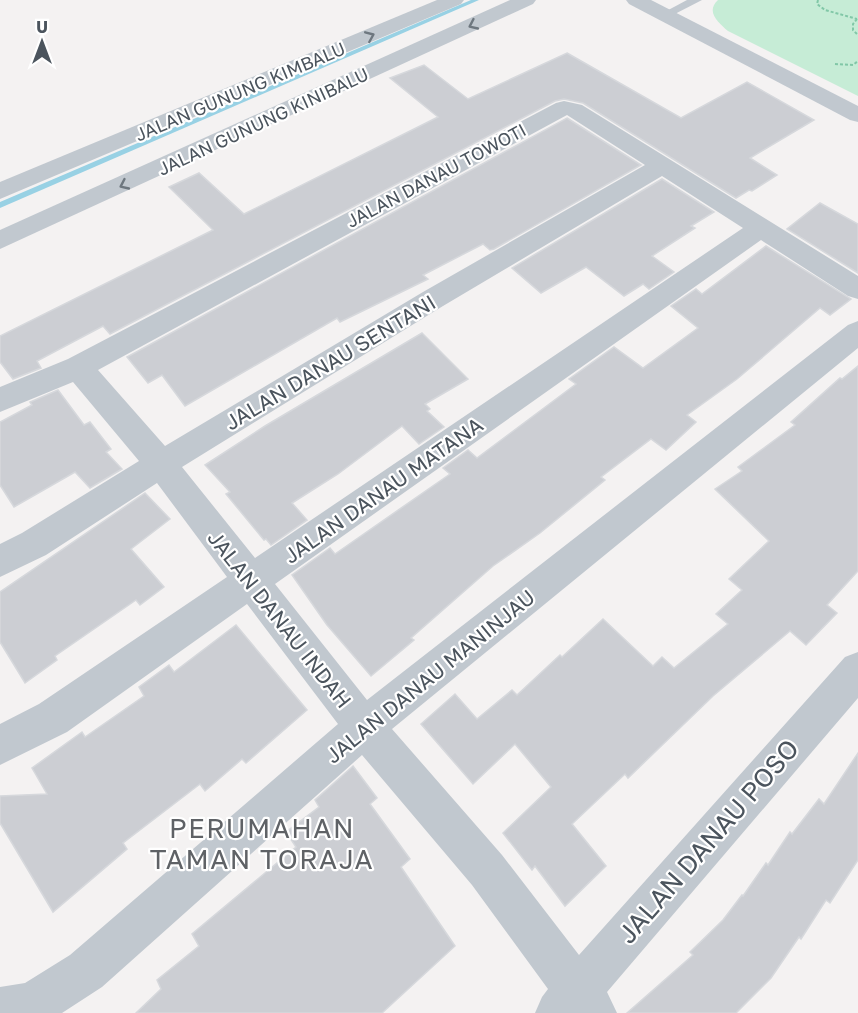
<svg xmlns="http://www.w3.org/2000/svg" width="858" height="1013" font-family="'Golos Text',sans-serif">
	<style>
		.green { fill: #c6ecd6 }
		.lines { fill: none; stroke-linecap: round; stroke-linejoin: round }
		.stream { fill: #98d1e4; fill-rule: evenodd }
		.building { fill: #ccced3; stroke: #d6d8dc; stroke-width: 1.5 }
		.path { stroke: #81c7a7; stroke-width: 2; stroke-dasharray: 3 2; stroke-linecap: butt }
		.lane { fill: #c1c8cf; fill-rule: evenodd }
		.street { fill: #c1c8cf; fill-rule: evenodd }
		.oneway { stroke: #6e777f }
		.labels { text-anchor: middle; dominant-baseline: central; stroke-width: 4.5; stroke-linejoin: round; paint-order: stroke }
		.far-street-label { font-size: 18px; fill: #4b545d; stroke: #fff }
		.street-label { font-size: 21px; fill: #4b545d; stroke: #fff }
		.near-street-label { font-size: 26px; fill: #4b545d; stroke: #fff }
		.near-neighbourhood-label { font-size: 27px; letter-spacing: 1.5px; fill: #5f6266; stroke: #fff }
	</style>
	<rect width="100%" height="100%" fill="#f4f2f2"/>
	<!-- green -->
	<path class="green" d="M718,0h140v96l-130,-65c-9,-8 -23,-19 -10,-31z"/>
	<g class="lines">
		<!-- stream -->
		<polygon class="stream" points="471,0 479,0 0,208 0,202"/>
	</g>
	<!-- building -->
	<g class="building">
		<polygon points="567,53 681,118 747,82 814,120 750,158 777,175 752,191 749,190 736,198 583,103 564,99 555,101 110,334 103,326 37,361 41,368 13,379 0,362 0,336 213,230 169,187 199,173 244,214 438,117 390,78 424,65 468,99"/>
		<polygon points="567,118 641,165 494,249 490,250 483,244 423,275 428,279 340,322 337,318 185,406 162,375 148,383 127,357"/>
		<polygon points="662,179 714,212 691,226 695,228 652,256 674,272 649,289 643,284 624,296 586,267 541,293 512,268"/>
		<polygon points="820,203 858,224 858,273 787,229"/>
		<polygon points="766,246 851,299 830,315 820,308 737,379 687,415 696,422 666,450 651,439 601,477 605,480 540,533 493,566 411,638 414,640 371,676 327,625 292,575 330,548 335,554 450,474 443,468 468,450 477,458 576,384 569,379 614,347 643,368 698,328 671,306 696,289 702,294"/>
		<polygon points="422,333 468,379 425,404 430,409 427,411 444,427 419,444 402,426 338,474 292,503 307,520 271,545 266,539 264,540 226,494 230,492 205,465 265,426"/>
		<polygon points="858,366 858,571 827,605 837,613 806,645 790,631 713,696 628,778 625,774 572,824 606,866 565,906 535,866 532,870 503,833 551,787 515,744 473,784 421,724 455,694 477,719 512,690 517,695 560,655 562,657 603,619 653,666 662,657 674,668 728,624 716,614 742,590 729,579 769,541 715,489 742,471 738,467 795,425 791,422 840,378 842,379"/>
		<polygon points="58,390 84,425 90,422 111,449 106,452 122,469 90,488 75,472 14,507 0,485 0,422 32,405 30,402"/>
		<polygon points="145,493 170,519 131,549 164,587 140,605 136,600 55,656 57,660 25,683 0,642 0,592"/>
		<polygon points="236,625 307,710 246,763 242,759 205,791 200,784 123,843 127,849 53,912 0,823 0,796 47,794 32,768 82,732 85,737 144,696 139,687 169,665 174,672"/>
		<polygon points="858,753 858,860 830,903 826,900 801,939 799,937 771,978 736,1013 627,1013 693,955 690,952 723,920 742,895 743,896 766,863 768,865 790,832 792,834 819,799 824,804"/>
		<polygon points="353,766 377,798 370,804 410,859 401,867 455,946 382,1013 136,1013 161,989 157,980 199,946 192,934 296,847 286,832 319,807 315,800"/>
	</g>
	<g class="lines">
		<!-- path -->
		<g class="path">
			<polyline points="818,0 817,4 825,10 857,19"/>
			<polyline points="857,19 853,24 853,30 858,35"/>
			<polyline points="835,64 853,65 858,61"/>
		</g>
		<!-- lane -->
		<polygon class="lane" points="687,0 702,0 669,17 665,19 659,15"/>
		<!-- street -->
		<g class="street">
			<polygon points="437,0 464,0 461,4 0,199 0,182"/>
			<polygon points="510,0 536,0 533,4 0,249 0,230"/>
			<polygon points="626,0 651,0 858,106 858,122 850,120 629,4"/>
			<path d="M564,101l18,4 276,171v23l-10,-3 -87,-56 -486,344 92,116 481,-375 10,-4v27l-466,381 110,126 77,100 266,-298 13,-5v46l-251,294 10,21h-82l7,-16 6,-8 -76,-104 -110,-130 -260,232 -40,26h-62v-26l25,-4 45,-28 268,-231 -91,-120 -180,128 -67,33v-41l39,-20 188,-127 -70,-94 -111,72 -46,22v-33l22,-11 117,-72 -66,-79 -73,30v-25l68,-28 488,-256zM567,115l78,50 -222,127 -258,154 -67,-76zM662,176l81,52 -488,330 -73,-91 261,-161z"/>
		</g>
	</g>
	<!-- one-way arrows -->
	<defs><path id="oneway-chevron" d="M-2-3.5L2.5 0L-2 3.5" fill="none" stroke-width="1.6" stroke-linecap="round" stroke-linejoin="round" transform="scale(1.5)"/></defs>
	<g class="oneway">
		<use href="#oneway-chevron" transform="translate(473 25) rotate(155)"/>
		<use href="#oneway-chevron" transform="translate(370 36) rotate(-23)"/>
		<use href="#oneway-chevron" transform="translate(124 185) rotate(155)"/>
	</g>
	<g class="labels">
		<!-- far-street labels -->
		<g class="far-street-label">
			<text transform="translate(240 91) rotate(-23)">JALAN GUNUNG KIMBALU</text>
			<text transform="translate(263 121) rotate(-25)">JALAN GUNUNG KINIBALU</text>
			<text transform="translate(436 175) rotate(-28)">JALAN DANAU TOWOTI</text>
		</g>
		<!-- street labels -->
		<g class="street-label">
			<text transform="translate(330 362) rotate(-31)">JALAN DANAU SENTANI</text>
			<text transform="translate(383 490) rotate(-35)">JALAN DANAU MATANA</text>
			<text transform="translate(280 619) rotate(52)">JALAN DANAU INDAH</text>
			<text transform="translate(430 676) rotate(-39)">JALAN DANAU MANINJAU</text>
		</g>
		<!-- near-street labels -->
		<g class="near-street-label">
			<text transform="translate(708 841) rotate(-49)">JALAN DANAU POSO</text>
		</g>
		<!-- near-neighbourhood labels -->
		<g class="near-neighbourhood-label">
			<text x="262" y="828">PERUMAHAN<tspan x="262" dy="31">TAMAN TORAJA</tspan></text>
		</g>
	</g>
	<!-- north arrow -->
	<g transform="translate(42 42)" stroke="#ffffff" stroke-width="4.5" paint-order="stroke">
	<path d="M0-4.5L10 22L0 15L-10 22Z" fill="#4b545d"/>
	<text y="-9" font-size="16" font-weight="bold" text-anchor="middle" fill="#4b545d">U</text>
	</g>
</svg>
